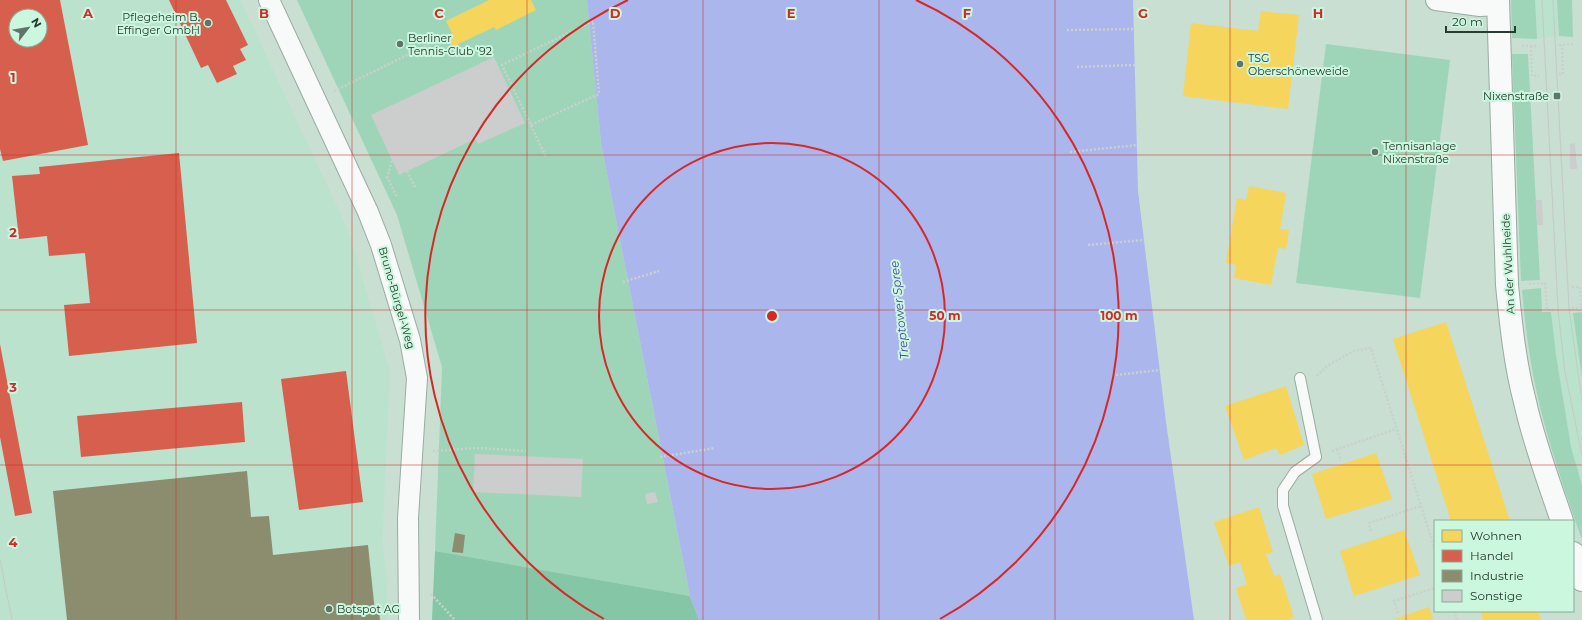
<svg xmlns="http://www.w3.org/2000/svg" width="1582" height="620" font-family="Montserrat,sans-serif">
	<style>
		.built { fill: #bbe2cc; fill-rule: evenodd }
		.green { fill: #9ed5b8 }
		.forest { fill: #84c6a5 }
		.water { fill: #abb6ec }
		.homes { fill: #f6d55c }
		.shops { fill: #d6604d; fill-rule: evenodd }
		.industry { fill: #8c8c6e }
		.building { fill: #cbcecc }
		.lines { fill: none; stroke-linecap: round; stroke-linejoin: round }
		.service-casing { stroke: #99aca2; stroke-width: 12 }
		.minor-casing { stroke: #99aca2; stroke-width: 22 }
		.secondary-casing { stroke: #99aca2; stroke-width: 24 }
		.path { stroke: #cad1cd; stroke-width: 2.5; stroke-dasharray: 2 2; stroke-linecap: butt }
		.service { stroke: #f7faf8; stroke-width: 10 }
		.minor { stroke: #f7faf8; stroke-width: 20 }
		.secondary { stroke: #f7faf8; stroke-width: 22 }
		.tram { stroke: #c3cac6; stroke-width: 1 }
		.grid { fill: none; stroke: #d62828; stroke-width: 1; stroke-opacity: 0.55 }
		.ring { fill: none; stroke: #d62828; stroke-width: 2 }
		.poi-dot { fill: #617469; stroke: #cbf7de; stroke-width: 1.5 }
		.labels { text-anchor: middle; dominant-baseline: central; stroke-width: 4; stroke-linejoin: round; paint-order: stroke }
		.poi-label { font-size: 11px; fill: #293a31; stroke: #cbf7de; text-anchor: start }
		.street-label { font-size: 11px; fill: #293a31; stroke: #cbf7de }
		.water-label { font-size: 12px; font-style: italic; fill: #4642a1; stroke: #cbf7de }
		.grid-label { font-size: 13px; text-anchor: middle; font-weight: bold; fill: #d62828; stroke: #cbf7de; stroke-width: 4; stroke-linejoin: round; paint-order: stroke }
		.centre { fill: #d62828; stroke: #cbf7de; stroke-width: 2 }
		.ring-label { font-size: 12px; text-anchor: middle; font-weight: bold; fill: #d62828; stroke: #cbf7de; stroke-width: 4; stroke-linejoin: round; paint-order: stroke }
	</style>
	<rect width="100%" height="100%" fill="#c8dfd2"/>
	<!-- built -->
	<g class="built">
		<path d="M0,0h240l108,230 42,142 -8,171 5,38v39h-387zM16,16h24v24h-24z"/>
		<polygon points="1535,0 1557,0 1559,36 1537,39"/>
		<polygon points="1551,312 1573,313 1582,379 1582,485 1571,447 1556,355"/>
	</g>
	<!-- green -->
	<g class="green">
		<polygon points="297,0 587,0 601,143 690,596 435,551 442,367 397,215"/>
		<polygon points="1511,0 1535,0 1537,39 1512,38"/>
		<polygon points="1557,0 1572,0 1573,37 1559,36"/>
		<polygon points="1326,44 1450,60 1420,298 1296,283"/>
		<polygon points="1512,54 1528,54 1540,280 1521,281"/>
		<path d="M1541,288l1,24h9l5,43 15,92 11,38v55c-17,-49 -35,-99 -46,-151 -7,-33 -11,-66 -14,-99z"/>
		<polygon points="1582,312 1582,379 1573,313"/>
	</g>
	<!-- forest -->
	<polygon class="forest" points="435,551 690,596 699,620 432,620"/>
	<!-- water -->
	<polygon class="water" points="587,0 1133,0 1138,191 1166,422 1194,620 699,620 690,596 601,143"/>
	<!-- homes -->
	<g class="homes">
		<polygon points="489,0 531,0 536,10 496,30 494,27 452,47 448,38 453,35 446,21"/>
		<polygon points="1261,11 1299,15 1288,109 1183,96 1191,23 1258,31"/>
		<polygon points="1249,186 1286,193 1280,229 1289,230 1286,249 1278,247 1271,285 1234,278 1236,265 1226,263 1237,198 1246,200"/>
		<polygon points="1446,322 1454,347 1510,521 1451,521 1393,339"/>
		<polygon points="1286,386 1304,445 1280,455 1276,448 1244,460 1225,406"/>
		<polygon points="1376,453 1392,499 1326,519 1312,474"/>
		<polygon points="1259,507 1273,552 1266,554 1274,576 1280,574 1294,617 1289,619 1289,620 1246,620 1236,588 1247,584 1240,562 1229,566 1214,522"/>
		<polygon points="1404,530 1420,575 1354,596 1340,551"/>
		<polygon points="1429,607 1433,620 1392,620"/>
		<polygon points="1480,611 1538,611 1541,620 1483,620"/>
	</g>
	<!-- shops -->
	<g class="shops">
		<path d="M0,0h60l28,145 -85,16 -3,-12zM16,16h24v24h-24z"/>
		<polygon points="169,0 226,0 248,45 240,49 246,60 233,66 237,74 217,83 208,65 201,68"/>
		<polygon points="179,153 197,343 69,356 64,305 90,303 85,253 49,256 47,236 19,239 12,176 40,174 39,167"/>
		<polygon points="0,344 32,513 15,516 0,437"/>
		<polygon points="346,371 363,502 299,510 281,379"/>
		<polygon points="242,402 245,442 81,457 77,416"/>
	</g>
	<!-- industry -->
	<g class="industry">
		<polygon points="247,471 251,517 269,516 273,555 368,545 375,612 379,611 380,620 67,620 53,491"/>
		<polygon points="455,533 465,535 463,553 452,552"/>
	</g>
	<!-- building -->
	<g class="building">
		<polygon points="494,57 525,123 478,144 475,139 399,175 371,115"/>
		<polygon points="1575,143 1577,169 1570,169 1570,144"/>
		<polygon points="1536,200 1542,200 1543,225 1537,225"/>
		<polygon points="475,454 583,459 581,497 473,492"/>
		<polygon points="655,492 658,502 647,504 645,494"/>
	</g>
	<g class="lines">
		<defs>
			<polyline id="service" points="1300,378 1316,457 1295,472 1283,490 1283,506 1317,620"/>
			<g id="minor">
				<polyline points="269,0 368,212 381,245 410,340 417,378 408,518 409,620"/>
				<polyline points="1436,0 1480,6 1498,5"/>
			</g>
			<g id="secondary">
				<path d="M1498,0l9,285c4,40 8,79 18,117 9,41 24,80 37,119"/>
				<polyline points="1573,553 1582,580"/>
			</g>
		</defs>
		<!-- service casing -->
		<use href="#service" class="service-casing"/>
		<!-- minor casing -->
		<use href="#minor" class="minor-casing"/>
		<!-- secondary casing -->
		<use href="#secondary" class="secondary-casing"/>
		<!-- path -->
		<g class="path">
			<polyline points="1067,30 1134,29"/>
			<polyline points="1559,45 1575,44"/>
			<polyline points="1522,46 1536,46"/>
			<polyline points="1531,46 1532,76 1539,76"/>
			<polyline points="1077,67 1135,65"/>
			<polyline points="1559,74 1563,74 1562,45"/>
			<polyline points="334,91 436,41"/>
			<polyline points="531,125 599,94 593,21 502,65 546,157"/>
			<polyline points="1070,152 1137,145"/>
			<polyline points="392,161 387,177 397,197"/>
			<polyline points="407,171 415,187"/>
			<polyline points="1088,245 1144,240"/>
			<polyline points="623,282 659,271"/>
			<polyline points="1529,284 1545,283 1547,310 1553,310"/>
			<polyline points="1572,287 1580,287 1581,307"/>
			<polyline points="1572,308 1582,307"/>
			<polyline points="1116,375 1160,370"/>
			<polyline points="1317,376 1327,366 1354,351 1371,348 1435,550"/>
			<polyline points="1337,449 1341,461"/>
			<polyline points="433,451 477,448 526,451"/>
			<polyline points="1332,451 1396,429"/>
			<polyline points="660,457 715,448"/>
			<polyline points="1371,531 1369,523 1421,506"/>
			<polyline points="431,594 455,620"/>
			<polyline points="1454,611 1457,620"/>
			<polyline points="1398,613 1394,601 1435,588"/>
		</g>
		<!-- service -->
		<use href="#service" class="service"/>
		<!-- minor -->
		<use href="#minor" class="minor"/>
		<!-- secondary -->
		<use href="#secondary" class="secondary"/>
		<!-- tram -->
		<g class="tram">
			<polyline points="1542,0 1558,309 1565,372 1582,455"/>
			<polyline points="1553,0 1569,308 1582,401"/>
			<polyline points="0,560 12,620"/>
		</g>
	</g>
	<!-- grid -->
	<path class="grid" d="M176,0v620M352,0v620M527,0v620M703,0v620M879,0v620M1055,0v620M1230,0v620M1406,0v620M0,155h1582M0,310h1582M0,465h1582"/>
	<!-- distance rings -->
	<g class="ring">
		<circle cx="772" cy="316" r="173"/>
		<path d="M604 619A347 347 0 0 1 628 0M916 0A347 347 0 0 1 940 619"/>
	</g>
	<!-- markers -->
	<g class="poi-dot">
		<circle cx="208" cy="23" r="4"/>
		<circle cx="400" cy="44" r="4"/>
		<circle cx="1240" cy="64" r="4"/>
		<rect x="1553" y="92" width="8" height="8" rx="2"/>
		<circle cx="1375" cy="152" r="4"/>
		<circle cx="329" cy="609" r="4"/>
	</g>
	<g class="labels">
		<!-- poi labels -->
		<g class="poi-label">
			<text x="200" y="17" text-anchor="end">Pflegeheim B.<tspan x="200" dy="13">Effinger GmbH</tspan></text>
			<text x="408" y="38">Berliner<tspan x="408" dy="13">Tennis-Club '92</tspan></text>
			<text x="1248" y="58">TSG<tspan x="1248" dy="13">Oberschöneweide</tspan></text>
			<text x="1549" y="96" text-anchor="end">Nixenstraße</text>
			<text x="1383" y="146">Tennisanlage<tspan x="1383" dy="13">Nixenstraße</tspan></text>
			<text x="337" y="609">Botspot AG</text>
		</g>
		<!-- street labels -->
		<g class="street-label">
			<text transform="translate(1508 264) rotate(-93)">An der Wuhlheide</text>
			<text transform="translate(397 298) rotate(74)">Bruno-Bürgel-Weg</text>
		</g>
		<!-- water labels -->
		<g class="water-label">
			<text transform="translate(899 310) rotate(-96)">Treptower Spree</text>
		</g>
	</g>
	<g class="grid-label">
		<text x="88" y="18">A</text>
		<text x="264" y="18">B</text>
		<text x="439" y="18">C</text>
		<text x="615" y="18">D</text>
		<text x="791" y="18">E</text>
		<text x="967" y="18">F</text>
		<text x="1143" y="18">G</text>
		<text x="1318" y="18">H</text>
		<text x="13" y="82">1</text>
		<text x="13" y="237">2</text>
		<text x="13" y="392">3</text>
		<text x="13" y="547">4</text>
	</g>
	<circle cx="772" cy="316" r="6" class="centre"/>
	<g class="ring-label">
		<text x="945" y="320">50 m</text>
		<text x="1119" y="320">100 m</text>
	</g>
	<!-- legend -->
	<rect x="1434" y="520" width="140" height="92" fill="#cbf7de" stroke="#8aab99"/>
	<rect x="1442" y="530" width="20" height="12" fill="#f6d55c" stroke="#8aab99"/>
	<text x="1470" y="540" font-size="12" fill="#293a31">Wohnen</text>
	<rect x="1442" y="550" width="20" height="12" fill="#d6604d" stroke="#8aab99"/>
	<text x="1470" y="560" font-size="12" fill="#293a31">Handel</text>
	<rect x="1442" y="570" width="20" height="12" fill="#8c8c6e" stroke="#8aab99"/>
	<text x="1470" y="580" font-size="12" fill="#293a31">Industrie</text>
	<rect x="1442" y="590" width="20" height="12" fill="#cbcecc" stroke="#8aab99"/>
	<text x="1470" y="600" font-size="12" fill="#293a31">Sonstige</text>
	<!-- north arrow -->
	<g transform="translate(28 28) rotate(59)"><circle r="19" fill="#cbf7de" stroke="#8aab99"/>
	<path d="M0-3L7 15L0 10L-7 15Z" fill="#617469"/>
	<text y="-6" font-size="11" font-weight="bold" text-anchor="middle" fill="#293a31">N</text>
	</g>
	<!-- scale -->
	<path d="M1446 26v6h69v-6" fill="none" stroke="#293a31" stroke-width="2"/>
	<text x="1452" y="26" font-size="12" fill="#293a31" stroke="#cbf7de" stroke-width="3" paint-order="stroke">20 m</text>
</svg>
